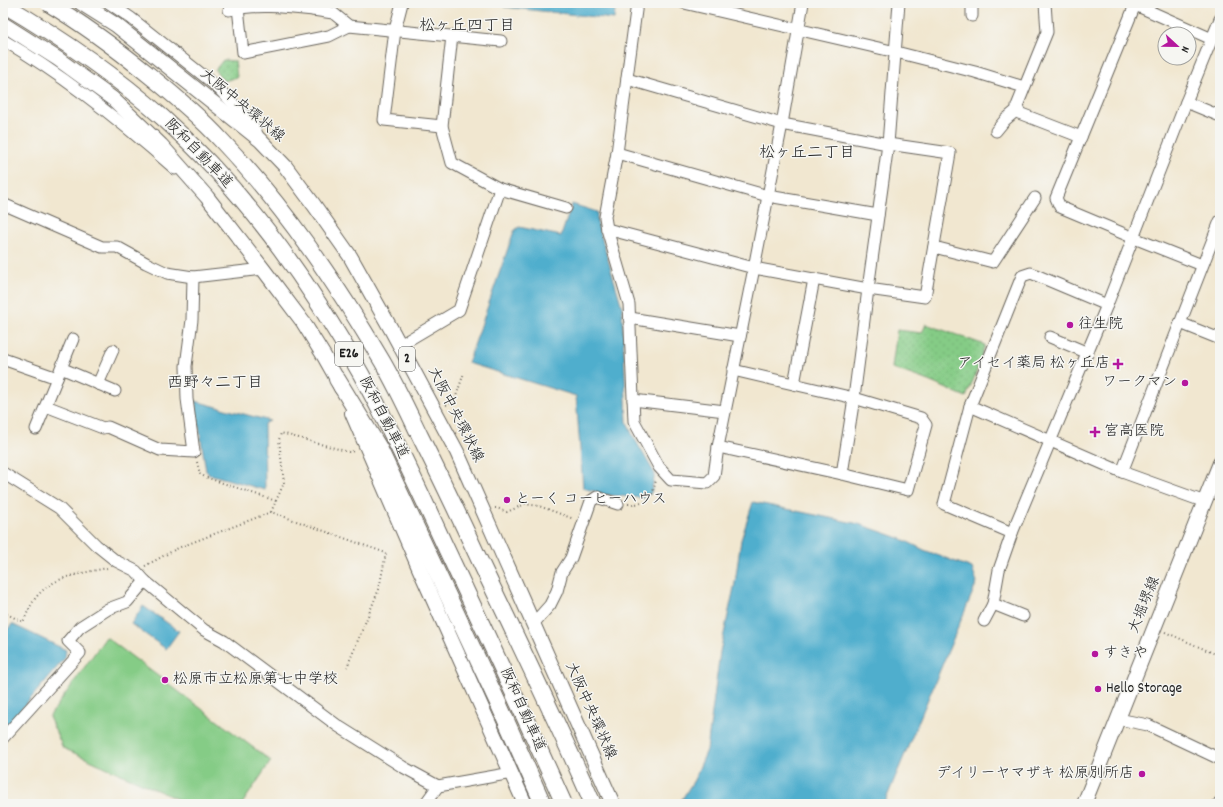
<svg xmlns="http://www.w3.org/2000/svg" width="1223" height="807" font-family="Dekko,'Klee One',sans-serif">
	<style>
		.park { fill: url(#park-dots); stroke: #507451 }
		.pitch { fill: #85cc86; stroke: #507451 }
		.water { fill: #4faecd; stroke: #366574 }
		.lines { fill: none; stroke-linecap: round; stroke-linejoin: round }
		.minor-casing { stroke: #67635b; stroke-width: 13 }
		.major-casing { stroke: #67635b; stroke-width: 16 }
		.highway-casing { stroke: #67635b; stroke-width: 18 }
		.path { stroke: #67635b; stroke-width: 2; stroke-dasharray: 1 3; stroke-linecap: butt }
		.minor { stroke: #fff; stroke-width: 11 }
		.major { stroke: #fff; stroke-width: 14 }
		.highway { stroke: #fff; stroke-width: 16 }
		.highway-bridge-casing { stroke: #67635b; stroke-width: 18; stroke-linecap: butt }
		.highway-bridge { stroke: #fff; stroke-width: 16 }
		.poi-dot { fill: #b5179e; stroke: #f6f6f2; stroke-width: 1.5 }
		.labels { text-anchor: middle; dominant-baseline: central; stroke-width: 3; stroke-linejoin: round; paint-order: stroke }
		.shield { fill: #f6f6f2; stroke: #5d5d5c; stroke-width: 1 }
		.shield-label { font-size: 14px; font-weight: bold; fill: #1c1c1c }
		.street-label { font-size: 15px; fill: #1c1c1c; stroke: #f6f6f2 }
		.poi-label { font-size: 15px; fill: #1c1c1c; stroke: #f6f6f2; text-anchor: start }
		.neighbourhood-label { font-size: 16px; fill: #1c1c1c; stroke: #f6f6f2 }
	</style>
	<defs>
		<pattern id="park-dots" width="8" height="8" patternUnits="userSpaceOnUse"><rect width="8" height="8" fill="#85cc86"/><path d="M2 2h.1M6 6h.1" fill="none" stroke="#72af73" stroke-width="1.8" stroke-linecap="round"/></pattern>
	</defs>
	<rect width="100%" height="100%" fill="#f6f6f2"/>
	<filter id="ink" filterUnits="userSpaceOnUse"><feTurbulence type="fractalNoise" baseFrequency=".025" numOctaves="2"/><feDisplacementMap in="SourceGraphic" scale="8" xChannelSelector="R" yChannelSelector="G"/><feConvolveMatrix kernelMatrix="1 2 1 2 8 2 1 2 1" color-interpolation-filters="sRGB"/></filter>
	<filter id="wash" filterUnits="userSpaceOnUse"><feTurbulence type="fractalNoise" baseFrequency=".012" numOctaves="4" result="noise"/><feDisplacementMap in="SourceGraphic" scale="16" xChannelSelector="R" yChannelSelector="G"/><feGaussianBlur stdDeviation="0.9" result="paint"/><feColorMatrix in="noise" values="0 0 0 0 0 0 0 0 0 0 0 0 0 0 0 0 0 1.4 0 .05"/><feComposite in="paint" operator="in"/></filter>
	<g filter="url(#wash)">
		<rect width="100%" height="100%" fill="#f1e7d0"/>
		<!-- park -->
		<g class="park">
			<polygon points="223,60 235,61 237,77 224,81 215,70"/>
			<polygon points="926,324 985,345 975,376 966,397 926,380 892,368 897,330 922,333"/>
		</g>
		<!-- pitch -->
		<polygon class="pitch" points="106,637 271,761 242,804 188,804 63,748 49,717"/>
		<!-- water -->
		<g class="water">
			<polygon points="505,3 616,3 614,19 504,7"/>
			<polygon points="572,204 597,212 597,222 622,307 627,422 633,436 655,474 651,493 643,498 607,495 583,488 576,396 468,363 514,231 519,227 561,236"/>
			<polygon points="195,401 270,421 265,423 264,424 265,490 209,474 206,471"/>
			<polygon points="753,502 859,524 902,539 924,550 972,568 977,582 884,804 679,804 694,780 707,750 720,652 735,583 741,540"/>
			<polygon points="143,606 179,631 166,649 131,624"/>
			<polygon points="12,624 66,650 65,658 3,731 3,635"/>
		</g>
	</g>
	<g filter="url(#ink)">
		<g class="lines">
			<defs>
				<g id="minor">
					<polyline points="109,3 131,18 214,84 251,122 259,138"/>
					<polyline points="314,3 313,10 333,13 349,26 501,41"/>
					<polyline points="402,3 395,30 384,120 442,126"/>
					<polyline points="637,3 617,153 605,217 607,229 629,304 634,421 659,467 671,480 707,483 714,476 718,447 754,268 782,124 803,3"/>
					<polyline points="684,3 896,52 975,72 1024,87"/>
					<polyline points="972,3 972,16"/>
					<polyline points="1045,3 1047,32 1017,106 1019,113 1081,137"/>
					<polyline points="1131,3 1212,39"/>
					<polyline points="1135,5 1056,198 1060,207 1134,238 1202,265"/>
					<polyline points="238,8 243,53 329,36 349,26"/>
					<path d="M229,10c28,-6 55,-3 84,0"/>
					<polyline points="452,36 442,126 452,163 500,189 566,208"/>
					<path d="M3,40c62,36 118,81 172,129"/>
					<polyline points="1186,102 1220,116"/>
					<polyline points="996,131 1005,120 1018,109"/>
					<polyline points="617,153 768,196 878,215"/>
					<polyline points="3,204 102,247 117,247 146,263 167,273 193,277 263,269"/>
					<polyline points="607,229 754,268 868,289 925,297 950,153 888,144 782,124 627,79"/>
					<polyline points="934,247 993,262 1035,198"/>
					<polyline points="1107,305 1031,273 1022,276 970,406 1122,472 1205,502"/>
					<polyline points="630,318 740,336"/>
					<polyline points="1180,323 1220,339"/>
					<polyline points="1050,337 1088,353"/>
					<polyline points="400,345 459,310 500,189"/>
					<polyline points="3,359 57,378"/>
					<polyline points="61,368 115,391"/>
					<polyline points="98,384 113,350"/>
					<polyline points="794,384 814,279"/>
					<polyline points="633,400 725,411"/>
					<polyline points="46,406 103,428 108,427 160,450 194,452 187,399 186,366 192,320 193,277"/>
					<polyline points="970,406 944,504 1012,533 1107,305 1186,102 1220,19"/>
					<polyline points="36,429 73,339"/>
					<polyline points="718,447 842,474 908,490 926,425 921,418 854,398 733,370"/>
					<polyline points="1122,472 1220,221"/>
					<polyline points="3,473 59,508 96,545 116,561 136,571 145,581 204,630 224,641 338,726 403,767 438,786 512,773"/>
					<polyline points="842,474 854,398 868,289 888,144 899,3"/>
					<polyline points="993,604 1023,616"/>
					<polyline points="984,621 993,604 999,570 1012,533"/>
					<polyline points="533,624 550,605 557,591 562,572 571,558 591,501 597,497 618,504"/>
					<polyline points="1118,719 1148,725 1220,759"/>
					<polyline points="3,738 80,653 68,641 80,627 108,609 127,602 145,581"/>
					<polyline points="425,804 438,786"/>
					<polyline points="1219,804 1220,802"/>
				</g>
				<g id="major">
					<polyline points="81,3 116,25 260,140 285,166 314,205 350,256 391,329 457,452 613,804"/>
					<polyline points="3,24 58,59 113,99 161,145 207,197 263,269 303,322 324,356 337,379 341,388"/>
					<polyline points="352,413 420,570 525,804"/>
					<polyline points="1084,804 1220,463"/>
				</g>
				<polyline id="highway" points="337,379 379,448 500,707 543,804"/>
			</defs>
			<!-- minor casing -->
			<use href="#minor" class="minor-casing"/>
			<!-- major casing -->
			<use href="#major" class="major-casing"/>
			<!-- highway casing -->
			<use href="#highway" class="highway-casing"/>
			<!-- path -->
			<g class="path">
				<polyline points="446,405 454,402 464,373"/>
				<polyline points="197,462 200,474 205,477 276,501"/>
				<path d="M628,504c23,0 23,-4 28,-24"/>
				<polyline points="495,508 497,508 507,512 525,504 539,506 574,519"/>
				<polyline points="271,512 284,483 279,440 281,433 349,452 355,451"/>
				<polyline points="145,566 178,548 271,512 386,553 379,589 347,667"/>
				<path d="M3,612l20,10c5,-10 9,-22 18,-30 17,-17 44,-19 66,-24"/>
				<polyline points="1165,632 1220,656"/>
			</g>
			<!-- minor -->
			<use href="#minor" class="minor"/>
			<!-- major -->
			<use href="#major" class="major"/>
			<!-- highway -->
			<use href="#highway" class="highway"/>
			<defs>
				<g id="highway-bridge">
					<path d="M48,3c35,21 69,46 101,72 25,20 51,42 73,66 63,66 114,142 160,220 14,24 26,50 38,75 20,40 39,80 58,121 39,82 79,164 115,247"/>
					<path d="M3,4c56,33 111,70 159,113 80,71 147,164 199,257 30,55 57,113 83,170 41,87 81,173 120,260"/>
				</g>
			</defs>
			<!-- highway-bridge casing -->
			<use href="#highway-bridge" class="highway-bridge-casing"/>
			<!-- highway-bridge -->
			<use href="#highway-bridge" class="highway-bridge"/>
		</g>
	</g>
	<!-- markers -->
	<g class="poi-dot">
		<circle cx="1070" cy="325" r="4"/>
		<path d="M1116 358h4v4h4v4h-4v4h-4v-4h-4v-4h4z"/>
		<circle cx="1185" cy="383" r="4"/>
		<path d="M1093 426h4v4h4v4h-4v4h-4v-4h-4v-4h4z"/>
		<circle cx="507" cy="500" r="4"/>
		<circle cx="1095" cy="654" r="4"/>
		<circle cx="165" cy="680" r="4"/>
		<circle cx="1098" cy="689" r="4"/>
		<circle cx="1142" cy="774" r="4"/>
	</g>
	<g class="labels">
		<!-- shield labels -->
		<g class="shield">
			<rect x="335" y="342" width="28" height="24" rx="3"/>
			<rect x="399" y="347" width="16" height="24" rx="3"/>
		</g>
		<g class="shield-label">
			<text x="349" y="354">E26</text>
			<text x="407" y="359">2</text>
		</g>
		<!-- street labels -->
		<g class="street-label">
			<text transform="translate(242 106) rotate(40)">大阪中央環状線</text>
			<text transform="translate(198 154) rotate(46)">阪和自動車道</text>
			<text transform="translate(455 415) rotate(63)">大阪中央環状線</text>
			<text transform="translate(383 418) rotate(63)">阪和自動車道</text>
			<text transform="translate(1145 605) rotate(-68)">大堀堺線</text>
			<text transform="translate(522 710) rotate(66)">阪和自動車道</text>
			<text transform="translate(590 711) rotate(66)">大阪中央環状線</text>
		</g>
		<!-- poi labels -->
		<g class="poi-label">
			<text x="1078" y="325">往生院</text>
			<text x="1110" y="364" text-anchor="end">アイセイ薬局 松ヶ丘店</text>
			<text x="1177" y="383" text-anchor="end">ワークマン</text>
			<text x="1104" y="432">宮高医院</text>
			<text x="515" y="500">とーく コーヒーハウス</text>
			<text x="1103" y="654">すきや</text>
			<text x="173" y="680">松原市立松原第七中学校</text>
			<text x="1106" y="689">Hello Storage</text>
			<text x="1134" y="774" text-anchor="end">デイリーヤマザキ 松原別所店</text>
		</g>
		<!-- neighbourhood labels -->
		<g class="neighbourhood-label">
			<text x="467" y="26">松ヶ丘四丁目</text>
			<text x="807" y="153">松ヶ丘二丁目</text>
			<text x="215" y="383">西野々二丁目</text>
		</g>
	</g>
	<!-- margin -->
	<rect width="1223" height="807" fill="none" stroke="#f6f6f2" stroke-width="16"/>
	<!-- north arrow -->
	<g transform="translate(1177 46) rotate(112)"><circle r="19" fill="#f6f6f2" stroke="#9f9f9c"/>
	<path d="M0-3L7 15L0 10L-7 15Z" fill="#b5179e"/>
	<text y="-6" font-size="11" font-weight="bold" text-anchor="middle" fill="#1c1c1c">N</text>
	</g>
</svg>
